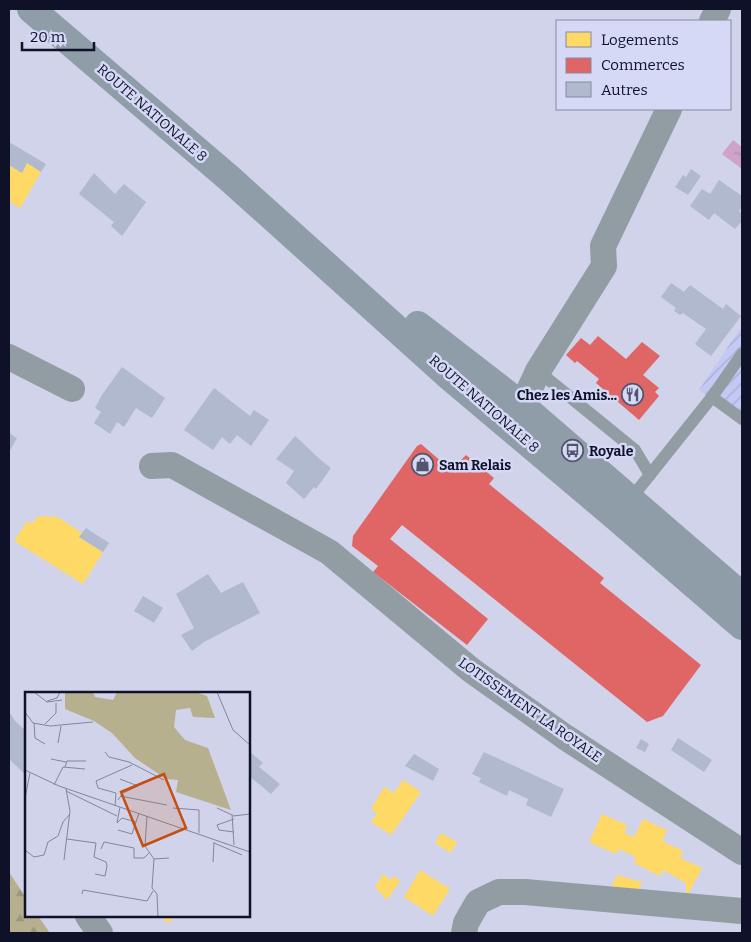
<svg xmlns="http://www.w3.org/2000/svg" width="751" height="942" font-family="Bitter,serif">
	<style>
		.industrial { fill: url(#industrial-furrows) }
		.forest { fill: url(#forest-firs) }
		.water { fill: url(#water-ripples) }
		.homes { fill: #ffd966 }
		.shops { fill: #e06666 }
		.building { fill: #b0b9ce }
		.lines { fill: none; stroke-linecap: round; stroke-linejoin: round }
		.lane { stroke: #919da3; stroke-width: 12 }
		.street { stroke: #919da3; stroke-width: 26 }
		.primary { stroke: #8f9da9; stroke-width: 28 }
		.labels { text-anchor: middle; dominant-baseline: central; stroke-width: 5; stroke-linejoin: round; paint-order: stroke }
		.street-label { font-size: 14px; fill: #0f1129; stroke: #d5d9f5 }
		.poi-label { font-size: 14px; font-weight: bold; fill: #0f1129; stroke: #d5d9f5; text-anchor: start }
		.inset-road { fill: none; stroke: #83859d; stroke-width: 1 }
		.view { fill: #c74e10; fill-opacity: 0.15; stroke: #c74e10; stroke-width: 2.5 }
		.inset-edge { fill: none; stroke: #0f1129; stroke-width: 2.5 }
	</style>
	<defs>
		<pattern id="industrial-furrows" width="10" height="10" patternUnits="userSpaceOnUse" patternTransform="scale(1.25)"><rect width="10" height="10" fill="#c3c9f4"/><path d="M-1 1l2-2M0 10L10 0M9 11l2-2" fill="none" stroke="#a6acd1"/></pattern>
		<pattern id="forest-firs" width="22" height="20" patternUnits="userSpaceOnUse" patternTransform="scale(1.25)"><rect width="22" height="20" fill="#b7b08f"/><path d="M5 1l3.5 6h-7zM16 11l3.5 6h-7z" fill="#9c967b"/></pattern>
		<pattern id="water-ripples" width="26" height="14" patternUnits="userSpaceOnUse" patternTransform="scale(1.25)"><rect width="26" height="14" fill="#cfa2ca"/><path d="M2 4q2-2 4 0t4 0M15 11q2-2 4 0t4 0" fill="none" stroke="#b18aae"/></pattern>
	</defs>
	<rect width="100%" height="100%" fill="#d0d3ea"/>
	<!-- industrial -->
	<polygon class="industrial" points="742,326 742,422 699,390"/>
	<!-- forest -->
	<polygon class="forest" points="9,872 26,898 26,916 38,916 50,933 9,933"/>
	<!-- water -->
	<polygon class="water" points="733,140 742,147 742,169 722,154"/>
	<!-- homes -->
	<g class="homes">
		<polygon points="27,163 41,172 20,208 9,201 9,165 22,173"/>
		<polygon points="41,516 58,517 82,533 79,537 103,552 83,584 14,541 27,521 32,524 36,518"/>
		<polygon points="403,780 421,792 391,835 371,822 377,813 371,809 384,787 394,793"/>
		<polygon points="602,814 627,825 624,833 634,837 643,819 667,830 662,841 683,851 680,858 702,868 686,898 686,883 663,870 660,876 634,863 636,857 619,849 616,854 589,842"/>
		<polygon points="441,833 457,842 451,853 435,843"/>
		<polygon points="420,870 450,889 433,916 404,897"/>
		<polygon points="383,874 391,880 394,876 400,881 387,900 375,887"/>
		<polygon points="617,875 642,882 637,894 610,890"/>
		<polygon points="160,916 175,916 168,923"/>
	</g>
	<!-- shops -->
	<g class="shops">
		<polygon points="598,336 626,359 642,342 660,356 643,375 659,388 655,392 659,396 639,420 596,383 599,379 577,361 575,363 566,355 581,338 590,345"/>
		<polygon points="421,444 443,463 449,462 456,465 466,455 494,478 489,484 604,578 600,583 701,665 663,716 647,722 402,525 390,539 488,619 467,645 373,572 378,566 352,546 353,536 417,446"/>
	</g>
	<!-- building -->
	<g class="building">
		<polygon points="9,142 46,164 41,172 27,163 22,173 9,165"/>
		<polygon points="691,169 701,176 688,195 675,187 683,175 686,177"/>
		<polygon points="94,173 115,194 124,184 146,202 122,236 111,226 114,222 79,194"/>
		<polygon points="719,180 742,196 742,207 739,211 742,214 742,221 735,229 714,213 709,220 690,206 702,189 710,194"/>
		<polygon points="671,283 684,292 690,285 723,309 726,304 741,316 711,356 695,344 706,329 683,313 680,315 674,311 676,308 661,297"/>
		<polygon points="122,367 165,398 152,418 136,408 124,427 117,422 110,434 94,423 101,412 95,408 102,395"/>
		<polygon points="214,388 250,416 254,410 269,420 251,446 237,435 230,444 222,437 213,450 184,430"/>
		<polygon points="9,433 17,438 9,452"/>
		<polygon points="295,436 323,462 331,468 316,489 314,487 304,499 286,483 294,471 276,459"/>
		<polygon points="86,528 109,543 103,552 79,537"/>
		<polygon points="208,574 221,593 243,582 260,613 204,642 192,651 181,635 194,628 176,594"/>
		<polygon points="143,596 163,608 154,623 134,611"/>
		<polygon points="9,712 15,721 26,731 26,775 9,759"/>
		<polygon points="678,738 712,760 704,772 671,750"/>
		<polygon points="641,739 649,744 645,752 636,748"/>
		<polygon points="249,751 263,763 259,767 280,784 271,794 249,776"/>
		<polygon points="484,752 564,789 551,817 526,805 528,799 509,790 507,796 479,782 481,778 472,774"/>
		<polygon points="414,754 439,769 433,781 405,766"/>
	</g>
	<g class="lines">
		<!-- lane -->
		<g class="lane">
			<polyline points="538,371 635,450 650,475"/>
			<polyline points="712,397 742,354"/>
			<polyline points="629,501 712,397 742,419"/>
		</g>
		<!-- street -->
		<g class="street">
			<polyline points="712,21 718,9"/>
			<polyline points="9,357 72,389"/>
			<polyline points="507,420 526,397 538,371 604,266 603,246 669,109"/>
			<polyline points="152,466 172,465 329,552 471,670 565,737 742,852"/>
			<polyline points="88,916 100,933"/>
			<polyline points="464,933 466,923 478,902 499,892 525,892 742,911"/>
		</g>
		<!-- primary -->
		<g class="primary">
			<polyline points="31,9 229,178 450,377 616,517 742,626"/>
			<polyline points="418,325 520,404 742,596"/>
		</g>
	</g>
	<!-- icons -->
	<defs>
		<symbol id="restaurant-ring" viewBox="-11 -11 22 22"><circle r="9.5" fill="#d5d9f5" stroke="#53556d" stroke-width="1.5"/><path d="M-5-6h1v4h1v-4h1v4h1v-4h1v5L-1.5 .5V6h-2V.5L-5-1ZM5-6V6H3V1.5H1.5Q1.5-4 5-6Z" fill="#53556d"/></symbol>
		<symbol id="bus-ring" viewBox="-11 -11 22 22"><circle r="9.5" fill="#d5d9f5" stroke="#53556d" stroke-width="1.5"/><path d="M-5-6H5V4H4V6H2V4H-2V6H-4V4H-5ZM-3.5-4V0h7V-4ZM-3.5 1.2v1.5H-2V1.2ZM2 1.2v1.5H3.5V1.2Z" fill="#53556d"/></symbol>
		<symbol id="shop-ring" viewBox="-11 -11 22 22"><circle r="9.5" fill="#d5d9f5" stroke="#53556d" stroke-width="1.5"/><path d="M-5-2.5h2.3a2.7 3.5 0 0 1 5.4 0H5L5.5 6h-11ZM-1.5-2.5h3a1.5 2.3 0 0 0-3 0Z" fill="#53556d"/></symbol>
	</defs>
	<g fill-rule="evenodd">
		<use href="#restaurant-ring" x="620" y="382" width="25" height="25"/>
		<use href="#bus-ring" x="560" y="438" width="25" height="25"/>
		<use href="#shop-ring" x="410" y="452" width="25" height="25"/>
	</g>
	<g class="labels">
		<!-- street labels -->
		<g class="street-label">
			<text transform="translate(152 113) rotate(41)">ROUTE NATIONALE 8</text>
			<text transform="translate(484 404) rotate(41)">ROUTE NATIONALE 8</text>
			<text transform="translate(530 710) rotate(35)">LOTISSEMENT LA ROYALE</text>
		</g>
		<!-- poi labels -->
		<g class="poi-label">
			<text x="617" y="395" text-anchor="end">Chez les Amis...</text>
			<text x="589" y="451">Royale</text>
			<text x="439" y="465">Sam Relais</text>
		</g>
	</g>
	<!-- overview -->
	<g transform="translate(25 692)">
		<rect width="225" height="225" fill="#d0d3ea"/>
		<path d="M40,0h28l2,5 18,3 4,-8h78l12,4 8,22 -22,-1 -3,-9 -14,2 -2,17 11,13 23,8 23,62 -55,-18 2,-12 -12,-1 -31,-21 -23,-25 -18,-12 -29,-12z" fill="#b7b08f"/>
		<path class="inset-road" d="M9,0l13,10 15,-2M192,0l16,38 17,15M22,9l10,-3 3,-6M0,20l8,11 17,3 43,-4M9,31l1,15 10,6M20,32l11,-11v-10M33,51l3,-17M80,60l4,5 20,5 35,18M26,67l15,3M40,75l2,-6h19M0,78l34,16 191,66M29,93l9,-18 22,2M41,99l51,25M95,104l47,9M0,106l5,-25M93,108l5,-7 15,-7 -18,-7M90,114l1,-13 -18,-5 -2,-7 36,-16M95,115l-3,16 5,-5 14,4 3,-9M148,116l26,2v23M192,116l15,7M207,122l2,31M122,124l-2,30 9,13 -2,29 5,6 1,23M208,124l17,-2M209,127l-17,6 2,5 15,2M93,138l14,4 4,-12M42,147l29,4 -2,14 12,5 1,4 -2,10 -10,-2M189,151l28,12M76,157l3,-7 30,6v10h10l5,-5M0,158l9,7 10,-2 4,-13 10,-6 5,-14 7,-8M129,167l15,-1M39,168l6,-49 -4,-22M188,170l1,-20M57,202l1,-4 64,11 6,-10"/>
		<path class="view" d="M139,82l22,54 -43,18 -22,-54z"/>
		<rect width="225" height="225" class="inset-edge"/>
	</g>
	<!-- border -->
	<rect width="751" height="942" fill="none" stroke="#0f1129" stroke-width="20"/>
	<!-- legend -->
	<rect x="556" y="20" width="175" height="90" fill="#d5d9f5" stroke="#8689a3"/>
	<rect x="566" y="32" width="25" height="15" fill="#ffd966" stroke="#8689a3"/>
	<text x="601" y="45" font-size="15" fill="#0f1129">Logements</text>
	<rect x="566" y="58" width="25" height="15" fill="#e06666" stroke="#8689a3"/>
	<text x="601" y="70" font-size="15" fill="#0f1129">Commerces</text>
	<rect x="566" y="82" width="25" height="15" fill="#b0b9ce" stroke="#8689a3"/>
	<text x="601" y="95" font-size="15" fill="#0f1129">Autres</text>
	<!-- scale -->
	<path d="M22 42v8h72v-8" fill="none" stroke="#0f1129" stroke-width="2.5"/>
	<text x="30" y="42" font-size="15" fill="#0f1129" stroke="#d5d9f5" stroke-width="4" paint-order="stroke">20 m</text>
</svg>
